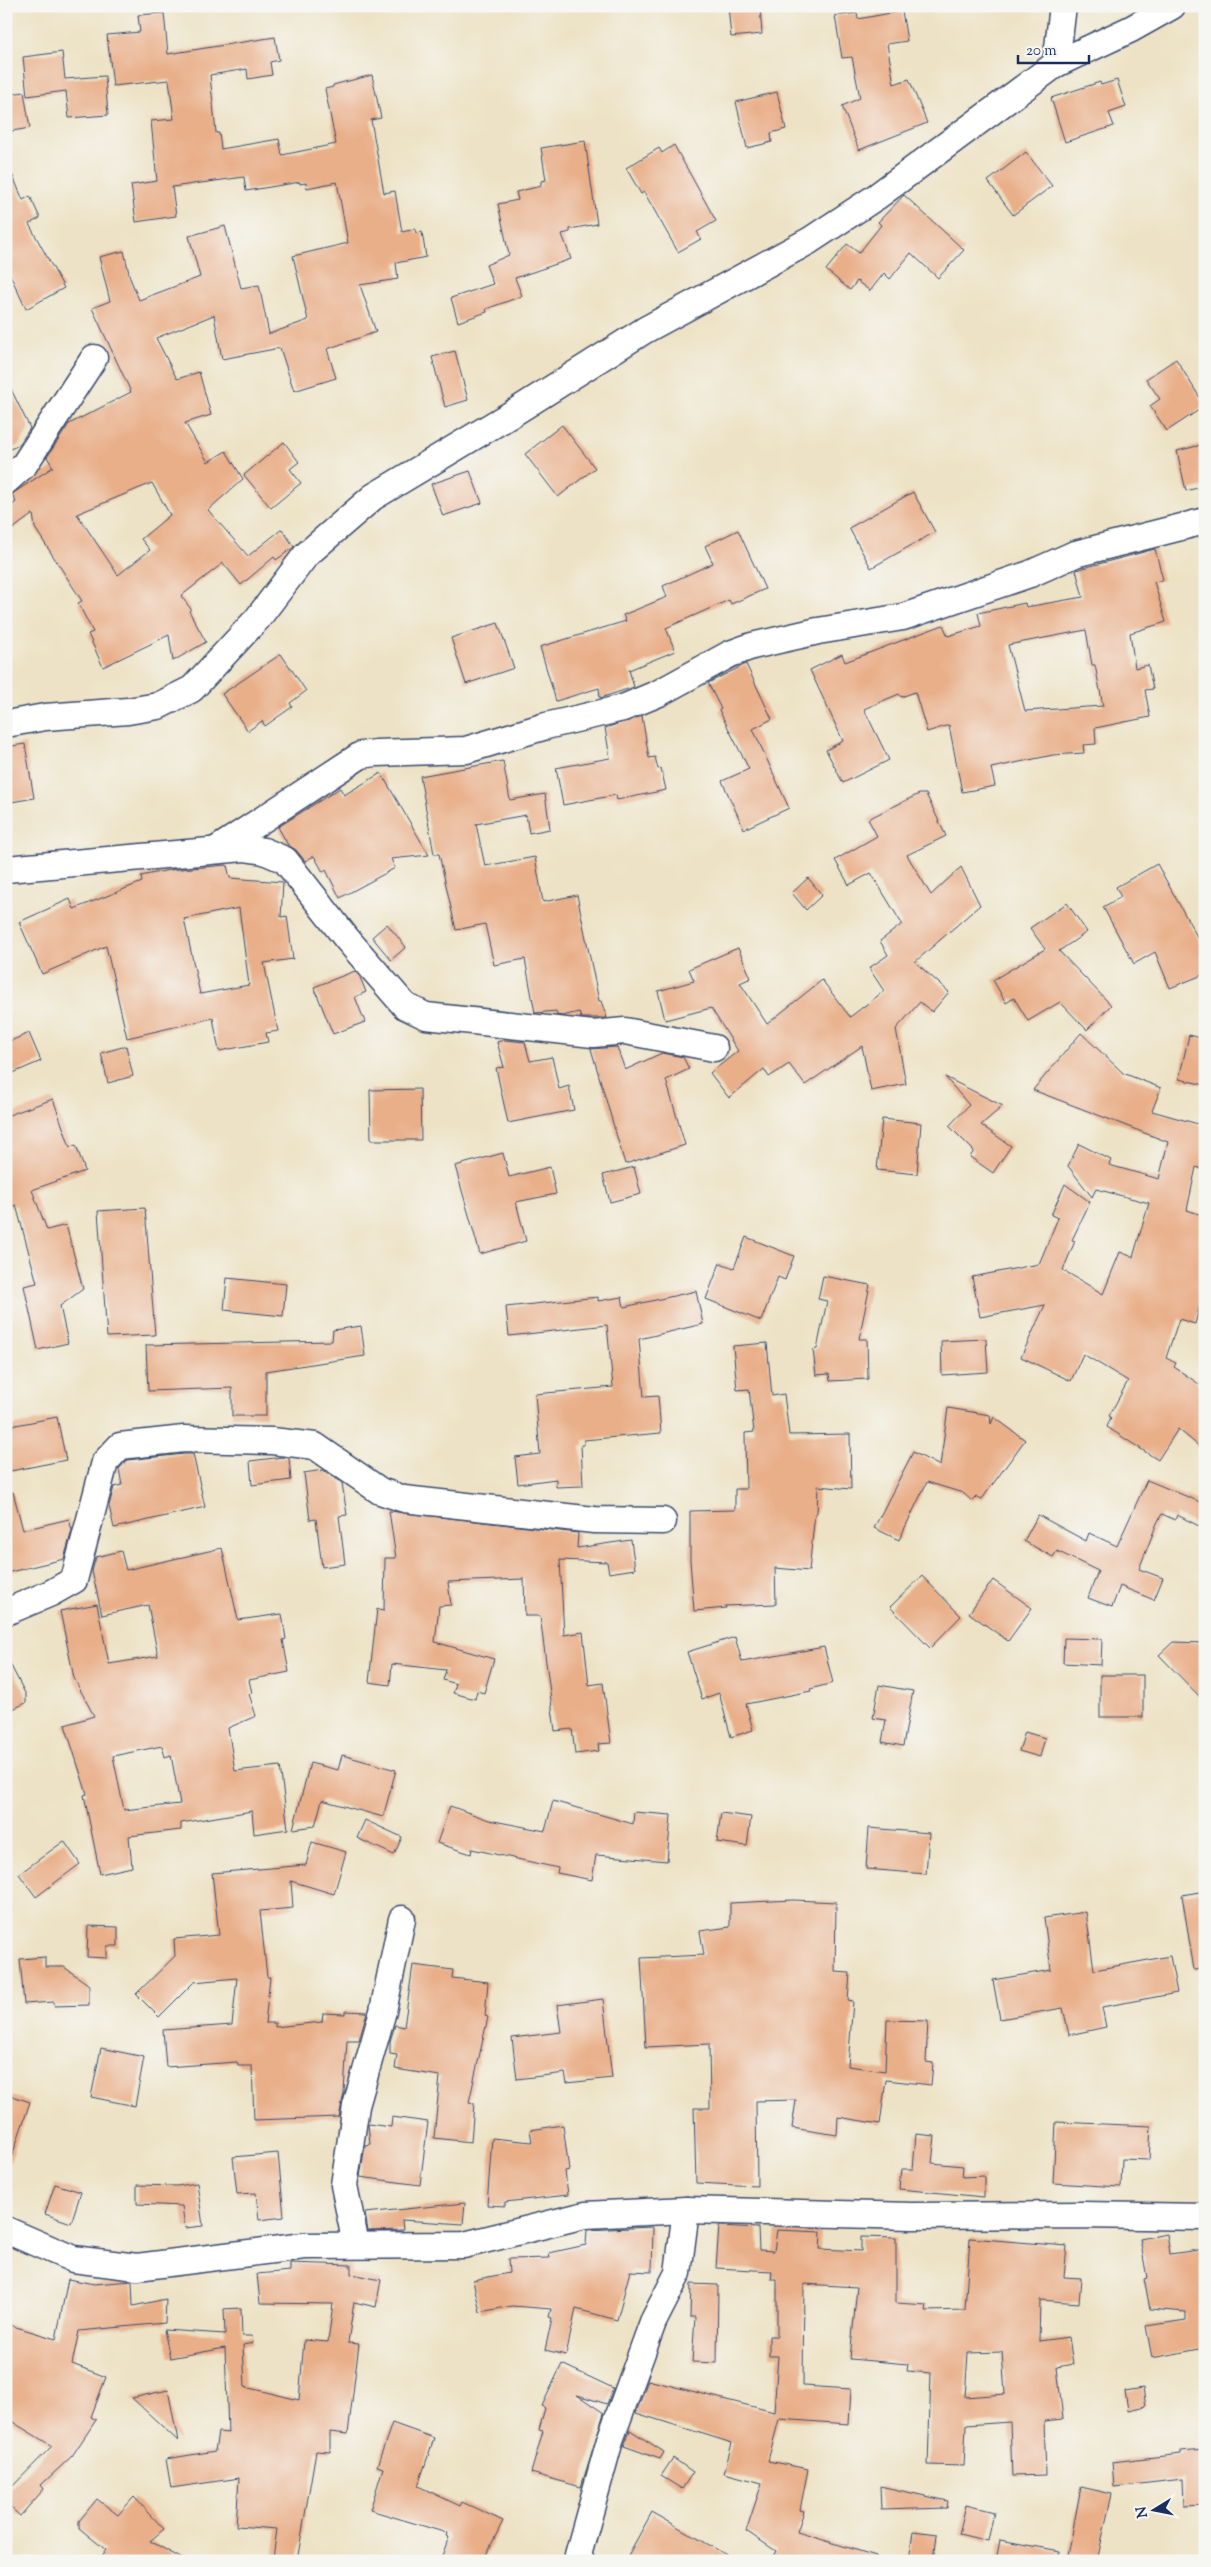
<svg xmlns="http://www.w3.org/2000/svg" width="1211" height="2567" font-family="'Sorts Mill Goudy',serif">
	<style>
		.building { fill: #e9af89; fill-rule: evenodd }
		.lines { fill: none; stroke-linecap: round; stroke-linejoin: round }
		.minor-casing { stroke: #3a4a6d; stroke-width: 29 }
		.minor { stroke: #fff; stroke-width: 26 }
	</style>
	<rect width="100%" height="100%" fill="#f6f6f2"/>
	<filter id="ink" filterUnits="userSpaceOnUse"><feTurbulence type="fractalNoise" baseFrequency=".02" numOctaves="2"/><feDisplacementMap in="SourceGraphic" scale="10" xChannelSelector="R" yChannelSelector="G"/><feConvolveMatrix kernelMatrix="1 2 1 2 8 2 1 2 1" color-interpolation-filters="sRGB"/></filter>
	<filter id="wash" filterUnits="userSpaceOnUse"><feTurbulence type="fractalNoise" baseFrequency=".0096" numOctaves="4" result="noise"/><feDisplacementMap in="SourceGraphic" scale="20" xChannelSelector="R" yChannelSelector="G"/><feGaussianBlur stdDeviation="1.12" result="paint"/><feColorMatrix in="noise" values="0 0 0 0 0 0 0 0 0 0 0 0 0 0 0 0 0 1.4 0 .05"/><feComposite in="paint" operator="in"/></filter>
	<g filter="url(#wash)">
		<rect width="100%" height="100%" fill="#ede2c5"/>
		<g id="blocks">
			<!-- building -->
			<g class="building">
				<polygon points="728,6 760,6 762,34 731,37"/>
				<polygon points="902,11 907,41 887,44 894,84 909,79 927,123 859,150 842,106 860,98 852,57 842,58 835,16 857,13 858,19"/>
				<path d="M164,13l4,41 107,-17 4,23 -9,2 2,13 -24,4 -1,-10 -37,6 6,58h3l2,16 58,-10 3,16 54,-11 -11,-55 8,-2v-2l39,-10 9,43 -10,2 13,73 11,-2 7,41 13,-3 1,4 6,-1 4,25 -30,6 2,16 -38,6 16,47 -49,17 9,29 -42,13 -14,-43 -58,11 -8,-44 -58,23 21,41 22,-7 12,43 -26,8 23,39 18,-11 17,28 -35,31 40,46 34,-27 12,18 -18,13 -2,-3 -33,28 -18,-22 -42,33 10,13 -2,2 17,31 -33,19 -4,-26 -66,32 -15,-33 5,-2 -15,-29 4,-2 -47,-73 -2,-14 -27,20v-25l10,-7 -4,-8 41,-27 -6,-10 22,-33 62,-32 -39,-84 18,-7 -11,-44 25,-6 6,27 9,22 61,-23 -11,-41 36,-10 16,62 18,-3 10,49 39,-14 -15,-64 55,-13 -11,-61 -30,6 -1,-5 -6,1v-2l-54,9 -2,-14 -72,10 4,29 -40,6 -5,-37 26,-4 -6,-60 23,-2 -5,-39 -56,6 -6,-51 33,-3 -2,-17zM152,483l18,32 -29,24 9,11 -32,25 -41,-61z"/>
				<polygon points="62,52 65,79 105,76 108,115 69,118 66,91 27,96 23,57"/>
				<polygon points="1117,80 1126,107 1109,113 1114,126 1065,142 1051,98 1100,82 1101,85"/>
				<polygon points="24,92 30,128 6,132 6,95"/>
				<polygon points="777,92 786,129 771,133 772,142 747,148 736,102"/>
				<polygon points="585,141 597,224 570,229 570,232 562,234 571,259 515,278 522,296 486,309 487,312 458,322 451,298 493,284 486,265 509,255 498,204 518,200 516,192 541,186 541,181 546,180 541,148"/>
				<polygon points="674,145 716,221 697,232 701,239 678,252 644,192 641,194 626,168 659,148 662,153"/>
				<polygon points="1026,152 1052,186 1013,215 988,181"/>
				<polygon points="6,160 23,200 30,196 40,218 29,224 64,288 26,309 6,266"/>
				<polygon points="904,195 964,250 938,278 911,253 890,279 884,273 870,291 857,281 850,290 826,270 847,244 859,253 881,225 878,222"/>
				<polygon points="455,351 468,400 445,407 432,357"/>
				<polygon points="1176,359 1205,406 1167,431 1150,406 1160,399 1146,379"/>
				<polygon points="6,379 30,428 19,445 6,451"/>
				<polygon points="562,425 595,468 558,497 525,454"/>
				<polygon points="284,442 299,462 290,469 301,483 271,508 244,475"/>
				<polygon points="1205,444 1205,486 1186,491 1177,451"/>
				<polygon points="470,471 482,503 443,516 431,484"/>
				<polygon points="913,492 935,532 871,568 849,528"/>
				<polygon points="738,530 765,589 731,604 729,600 666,628 675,651 629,670 634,687 600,698 599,688 556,701 540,647 626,621 623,615 667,597 663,586 713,563 705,546"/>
				<path d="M1155,549l8,31 -9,2 12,40 -36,11 5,35 13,-3 5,24 -8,1 5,27 -55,11 1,16 -13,1 1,8 -31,2 -62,13 4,18 -33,6 -13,-67 -22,7 -12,-40 -14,5 -2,-3 -35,15 25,51 -46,23 -17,-33 17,-9 -33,-71 32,-16 3,8 98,-37 5,11 33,-10 -3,-13 47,-10 1,4 57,-10 -7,-27zM1086,630l6,35h3l8,41 -78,5 -17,-66z"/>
				<polygon points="498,623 514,668 466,684 451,638"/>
				<polygon points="281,654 306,691 290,703 292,707 265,726 262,721 248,731 222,694"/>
				<polygon points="746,664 772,719 753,729 789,808 744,829 722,781 749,769 719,710 721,709 708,683"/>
				<polygon points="642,716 649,758 655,757 658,769 661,768 666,790 617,800 616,795 563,805 556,768 610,758 605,728"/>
				<polygon points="25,744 34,798 6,803 6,747"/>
				<polygon points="503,761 510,800 545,794 550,829 529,833 526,815 476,824 485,866 535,857 543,902 577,895 599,1001 601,1001 607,1018 581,1018 579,1012 562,1016 557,1015 556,1011 535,1013 525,959 494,965 485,924 456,930 439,854 434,854 420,776"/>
				<polygon points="381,773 429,855 391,859 395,868 340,898 326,870 323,872 314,856 305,861 296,850 288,845 278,827 340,788 344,795"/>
				<polygon points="919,794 926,794 946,836 907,855 931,895 961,867 980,905 915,962 949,992 932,1012 920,1002 896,1029 906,1084 871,1091 862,1046 805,1085 789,1064 769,1077 764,1069 729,1098 710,1073 738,1051 711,1008 665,1020 658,991 694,981 689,969 738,948 751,978 740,983 767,1024 822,980 850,1017 884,991 869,968 888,955 880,941 902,924 871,873 849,885 835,860 877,836 868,819"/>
				<polygon points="1157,864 1205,951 1205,974 1170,988 1155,952 1134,964 1103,907 1121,897 1116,887"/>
				<path d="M227,865l3,13 53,4 -2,35 6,-1 6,43 -29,4 14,68 -12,2 2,9 -49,9 -6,-33 -86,20 -21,-92 -64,28 -23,-52 51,-23 4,10 68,-27 -1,-6 28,-6zM239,908l10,77 -49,9 -16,-75z"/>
				<polygon points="808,878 822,895 806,910 792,893"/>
				<polygon points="1067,903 1087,932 1059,951 1111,1005 1087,1030 1060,1002 1028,1021 1014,998 1006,1003 993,980 1045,949 1030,928"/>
				<polygon points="387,924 406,947 391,960 372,937"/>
				<polygon points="355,971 360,977 366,992 355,997 365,1022 333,1034 314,987"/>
				<polygon points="29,1033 41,1061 6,1076 6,1043"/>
				<polygon points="1081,1033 1123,1073 1161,1088 1152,1111 1205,1126 1205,1170 1196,1167 1187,1210 1205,1216 1205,1287 1195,1324 1179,1319 1166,1358 1176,1363 1174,1367 1205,1388 1205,1451 1178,1429 1158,1460 1107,1427 1111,1417 1109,1416 1128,1381 1083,1354 1071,1381 1021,1357 1045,1305 980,1317 972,1277 1039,1264 1058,1218 1051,1215 1065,1184 1090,1202 1072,1240 1075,1241 1063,1270 1103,1294 1120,1252 1133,1257 1149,1203 1096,1189 1092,1197 1068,1166 1079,1144 1111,1160 1109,1165 1159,1179 1168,1142 1033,1090"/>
				<polygon points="1189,1035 1205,1039 1205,1085 1179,1079"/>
				<polygon points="505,1040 525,1042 530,1061 552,1057 559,1089 569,1086 574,1110 508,1123 496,1068 504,1067 497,1042"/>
				<polygon points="126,1046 133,1076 108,1083 101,1053"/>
				<polygon points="617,1047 625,1070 662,1053 683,1057 689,1069 666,1080 685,1145 625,1164 591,1049"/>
				<polygon points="945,1077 1003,1106 981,1125 1011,1146 993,1173 970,1157 974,1151 949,1126 969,1105"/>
				<polygon points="420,1089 421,1140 371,1140 370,1090"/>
				<polygon points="53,1099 70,1147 76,1145 85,1171 32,1190 47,1230 66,1225 83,1289 60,1306 68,1343 38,1350 24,1286 37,1283 16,1205 6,1208 6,1116"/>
				<polygon points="882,1119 921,1123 917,1174 877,1170"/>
				<polygon points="503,1153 509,1177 550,1167 556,1194 516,1202 526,1241 480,1254 455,1166"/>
				<polygon points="634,1167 641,1194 610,1202 603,1175"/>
				<polygon points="145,1208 155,1335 107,1337 98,1211"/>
				<polygon points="746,1237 794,1256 785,1280 778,1277 761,1321 706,1299 720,1263 734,1268"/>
				<polygon points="823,1276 870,1285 859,1339 867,1339 868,1379 830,1381 829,1374 816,1375 813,1350 817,1349 827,1301 818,1299"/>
				<polygon points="227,1278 286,1284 283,1316 224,1310"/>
				<polygon points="696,1291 703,1324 639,1339 644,1397 658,1396 661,1433 584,1440 584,1445 581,1445 583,1486 556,1487 556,1479 518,1484 515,1457 540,1454 535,1394 613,1387 607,1325 509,1336 506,1307 598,1297 598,1301 622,1297 624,1307"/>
				<polygon points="361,1326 365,1356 266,1371 266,1416 232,1416 232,1388 148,1391 146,1345 332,1341 333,1330"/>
				<polygon points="986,1339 988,1372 942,1375 941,1341"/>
				<polygon points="767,1343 772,1396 784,1394 789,1435 850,1434 851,1489 818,1486 817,1513 815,1513 809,1571 775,1568 776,1604 725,1606 726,1608 694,1611 690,1560 690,1511 735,1510 735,1489 746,1489 745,1433 754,1432 749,1389 737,1390 733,1346"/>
				<polygon points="948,1408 990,1415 991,1424 994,1417 1025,1440 982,1499 976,1497 972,1501 963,1493 927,1482 899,1540 874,1528 913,1452 940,1466"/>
				<polygon points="57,1417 66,1460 6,1472 6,1427"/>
				<polygon points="185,1454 193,1454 205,1507 114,1528 109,1506 114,1487 122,1485 119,1469 127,1460"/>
				<polygon points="283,1457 289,1458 291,1480 252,1485 250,1461"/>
				<polygon points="323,1470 342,1483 347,1515 339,1516 345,1564 322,1567 316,1519 310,1520 304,1473"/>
				<polygon points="1147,1480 1205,1504 1205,1529 1177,1515 1175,1520 1162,1514 1157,1523 1139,1569 1163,1578 1154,1600 1120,1586 1112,1607 1088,1598 1098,1571 1057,1551 1053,1557 1024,1541 1038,1515 1086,1541 1089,1533 1117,1546"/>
				<polygon points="13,1492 23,1530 69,1519 72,1530 64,1559 6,1573 6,1493"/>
				<polygon points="389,1511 578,1533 577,1548 631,1540 635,1569 609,1573 607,1562 560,1560 564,1635 583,1632 589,1685 603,1683 611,1743 598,1744 599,1751 575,1754 572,1729 555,1731 540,1616 525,1616 524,1579 448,1582 451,1605 439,1606 435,1642 494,1659 484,1693 477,1691 475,1699 453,1693 456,1684 443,1680 446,1670 392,1664 390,1685 369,1682 377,1609 384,1610 385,1558 396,1558"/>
				<path d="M222,1548l16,72 44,-6 4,25 -3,1 6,32 -40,8 3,13 -3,1 7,22 -28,12 7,43 45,-5 8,63 -34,5 -2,-23 -71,12v7l-52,6 3,31 -32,7 -16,-79 3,-1 -22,-69 29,-9 -20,-38 -14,-67 37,-7 12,60 49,-8 -10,-51 -46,10 -10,-44 4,-14 25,-6 5,19zM162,1746l3,11 6,-2 9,49 -56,6 -11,-54z"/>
				<polygon points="922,1576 961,1616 930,1648 890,1607"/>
				<polygon points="993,1580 1032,1608 1008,1641 969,1613"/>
				<polygon points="735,1637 742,1662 824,1647 833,1683 810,1689 811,1691 746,1704 753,1730 731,1737 719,1693 702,1699 687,1652"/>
				<polygon points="1064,1638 1102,1639 1101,1665 1063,1663"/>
				<polygon points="1173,1642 1205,1643 1205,1702 1159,1655"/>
				<polygon points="6,1656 26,1695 26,1703 6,1712"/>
				<rect x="1100" y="1675" width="43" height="42"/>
				<polygon points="879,1685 913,1691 903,1746 882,1742 886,1720 873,1718"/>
				<polygon points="1025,1732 1045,1738 1040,1757 1019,1751"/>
				<polygon points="342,1755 396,1770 383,1817 322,1800 315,1826 293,1829 310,1763 338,1770"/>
				<polygon points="553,1801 633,1824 634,1812 671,1815 667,1861 596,1855 592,1880 557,1873 558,1868 472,1849 471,1854 437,1843 450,1806 489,1820 545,1831"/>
				<polygon points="721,1813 751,1817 747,1846 717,1842"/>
				<polygon points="365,1820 402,1837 394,1855 357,1838"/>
				<polygon points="869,1828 929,1833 926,1874 866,1869"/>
				<polygon points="64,1841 80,1864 36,1897 19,1874"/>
				<polygon points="312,1842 346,1852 334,1894 291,1881 293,1908 260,1911 267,1977 270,1977 265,2023 275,2023 275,2027 322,2022 323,2013 345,2014 345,2011 367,2012 359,2040 347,2040 344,2093 339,2117 254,2120 252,2066 238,2066 237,2062 166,2067 163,2030 232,2025 237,1978 194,1982 159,2017 136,1994 175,1956 174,1939 219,1935 212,1873 306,1865"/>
				<polygon points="1205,1891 1205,1969 1194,1970 1182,1895"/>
				<polygon points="793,1900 836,1902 835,1972 850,1973 848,2000 853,2001 848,2066 885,2071 887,2020 928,2021 926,2062 933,2063 931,2085 886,2080 880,2124 838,2117 837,2135 792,2128 796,2100 756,2101 757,2186 696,2183 694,2108 710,2108 709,2044 646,2047 641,1958 704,1955 700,1931 730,1927 730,1903"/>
				<polygon points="1086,1912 1094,1970 1170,1956 1177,1993 1102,2007 1106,2027 1069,2035 1063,2008 1000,2019 993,1980 1051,1970 1044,1918"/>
				<polygon points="88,1926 118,1927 118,1946 107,1946 107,1958 87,1957"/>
				<polygon points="45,1957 45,1967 64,1967 89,1985 89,2005 54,2006 54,2002 24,2004 20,1959"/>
				<polygon points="413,1965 453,1970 452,1978 488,1982 485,2016 488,2017 469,2102 474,2103 471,2142 434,2138 440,2076 395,2069 397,2055 390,2054 390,2041 395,2025 404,2027"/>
				<polygon points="603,1999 612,2078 567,2083 565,2073 517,2079 512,2038 561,2032 557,2005"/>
				<polygon points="101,2048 144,2057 135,2106 91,2097"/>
				<polygon points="6,2094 30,2102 10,2162 6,2162"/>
				<polygon points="392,2117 428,2122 420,2185 360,2177 365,2145 370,2144 368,2124 391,2127"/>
				<polygon points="1056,2122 1151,2126 1149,2160 1122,2159 1121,2187 1053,2183"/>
				<polygon points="563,2125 569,2170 565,2171 568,2195 505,2202 505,2206 487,2205 492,2138 532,2142 530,2130"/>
				<polygon points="916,2134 935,2136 932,2163 963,2166 962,2177 984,2176 984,2197 899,2189 901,2169 913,2169"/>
				<polygon points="278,2153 284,2217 259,2220 256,2193 237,2194 233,2157"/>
				<polygon points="197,2183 203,2226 185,2228 182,2206 137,2204 137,2185 177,2186"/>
				<polygon points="55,2184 81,2192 71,2223 45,2214"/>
				<polygon points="465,2203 463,2224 402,2220 403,2230 368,2231 365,2213"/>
				<path d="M719,2226l39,2 1,22 15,1 3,-21 44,2 -1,17 41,2v-14l35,1v65l31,2 -1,6 39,-1 5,-72 97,8 -3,31 17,1 -2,25 -39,-3 -1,41 30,-4 4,27 -16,3 6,52 -19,2 2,54 -34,1 -2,-54 -44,3 -2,41 -36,-1 3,-92 -24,-2 1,-7 -58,-5 7,-72 -53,-3 -1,102 48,3 -2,35 -70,-5 -11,42 40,8 -8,41 4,1 -7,21 79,24v5h-106l6,-10 -30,-20 16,-48 -38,-10 8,-30 -96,-30 12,-33 126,32 4,-56h-9v-20h8v-57h-6l1,-8 -56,-3zM1002,2352l3,42 -40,3 3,-44z"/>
				<polygon points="653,2227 652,2272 630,2271 617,2320 576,2309 566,2355 545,2350 552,2318 549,2317 551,2309 512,2306 480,2312 473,2280 509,2273 508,2259 550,2258 549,2253 586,2245 587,2230"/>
				<polygon points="1167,2234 1170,2254 1205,2249 1205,2348 1152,2358 1146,2326 1186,2320 1186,2312 1150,2309 1144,2279 1147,2278 1140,2239"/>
				<polygon points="290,2263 351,2265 351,2274 381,2280 376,2307 354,2302 348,2343 359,2344 348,2434 330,2432 330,2452 316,2451 297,2561 273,2558 277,2529 236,2526 239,2478 171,2488 166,2459 215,2451 218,2432 228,2433 225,2348 170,2358 164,2330 225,2334 224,2309 241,2308 242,2336 252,2336 253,2343 243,2345 245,2387 299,2400 304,2340 328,2342 333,2304 260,2303 257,2274 290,2271"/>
				<polygon points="68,2279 94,2284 132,2281 133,2306 166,2299 165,2323 79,2331 72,2364 106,2377 91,2417 96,2420 72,2456 41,2485 44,2489 20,2516 6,2503 6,2493 52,2446 6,2418 6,2324 56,2339"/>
				<polygon points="691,2284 718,2285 717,2363 692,2362 695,2317 690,2317"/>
				<polygon points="562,2364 613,2388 607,2404 577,2395 604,2413 581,2487 531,2473 543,2431 539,2430 545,2408 542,2406"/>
				<polygon points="1143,2388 1146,2406 1128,2410 1125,2391"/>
				<polygon points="168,2390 178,2441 132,2398"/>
				<polygon points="392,2423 434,2438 418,2486 460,2506 462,2502 503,2521 483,2561 440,2561 449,2537 446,2536 447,2533 370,2510 383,2468 377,2466"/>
				<polygon points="630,2430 664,2452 660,2459 624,2446"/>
				<polygon points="1205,2449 1205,2505 1184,2506 1183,2479 1114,2487 1112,2462 1181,2454 1181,2451"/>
				<polygon points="673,2458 693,2472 682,2489 661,2476"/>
				<polygon points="880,2486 948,2501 947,2508 881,2510"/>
				<polygon points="1081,2487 1112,2494 1097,2561 1067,2561"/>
				<polygon points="134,2497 164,2529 150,2541 186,2561 98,2561 106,2550 79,2528 79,2521 97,2499 118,2515"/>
				<polygon points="966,2505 994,2512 988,2541 959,2534"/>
				<polygon points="652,2512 737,2561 625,2561"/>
				<polygon points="913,2531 937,2534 934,2561 909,2561"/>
				<polygon points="1000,2540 1059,2551 1059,2561 996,2561"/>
			</g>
		</g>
	</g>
	<g filter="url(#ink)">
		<use href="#blocks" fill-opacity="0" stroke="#3a4a6d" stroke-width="1"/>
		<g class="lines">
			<defs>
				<g id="minor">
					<polyline points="1056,64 1131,29 1172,6"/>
					<polyline points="6,481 24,465 94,358"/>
					<polyline points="6,724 45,717 128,711 158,706 192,689 258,618 306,555 373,497 510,415 645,330 809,241 876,197 1056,64 1063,6"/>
					<polyline points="216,850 361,755 376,753 466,750 546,726 623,708 659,693 730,654 752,646 818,631 903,617 1030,574 1075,554 1205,521"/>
					<polyline points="6,869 244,848 264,851 285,860 347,939 405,1006 426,1016 593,1034 625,1031 714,1048"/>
					<polyline points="6,1612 51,1593 74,1580 105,1462 120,1446 184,1439 272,1441 315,1446 380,1491 404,1499 594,1520 663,1521"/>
					<polyline points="6,2230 73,2259 137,2267 304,2246 464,2245 585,2215 686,2210 911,2216 1082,2215 1205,2217"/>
					<polyline points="356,2245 344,2185 356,2106 383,2011 402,1919"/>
					<polyline points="581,2561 578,2555 610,2440 653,2322 678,2273 686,2210"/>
				</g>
			</defs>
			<!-- minor casing -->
			<use href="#minor" class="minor-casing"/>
			<!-- minor -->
			<use href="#minor" class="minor"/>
		</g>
	</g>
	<!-- margin -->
	<rect width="1211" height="2567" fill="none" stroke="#f6f6f2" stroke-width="25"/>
	<!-- north arrow -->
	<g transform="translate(1154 2510) rotate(260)" stroke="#f6f6f2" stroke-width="4" paint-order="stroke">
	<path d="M0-4L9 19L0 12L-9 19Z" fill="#1b2f5e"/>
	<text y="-8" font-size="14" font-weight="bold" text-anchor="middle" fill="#1b2f5e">N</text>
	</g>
	<!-- scale -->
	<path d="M1018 55v8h71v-8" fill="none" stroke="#1b2f5e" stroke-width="2.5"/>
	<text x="1026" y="55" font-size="15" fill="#1b2f5e" stroke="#f6f6f2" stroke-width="4" paint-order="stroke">20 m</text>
</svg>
